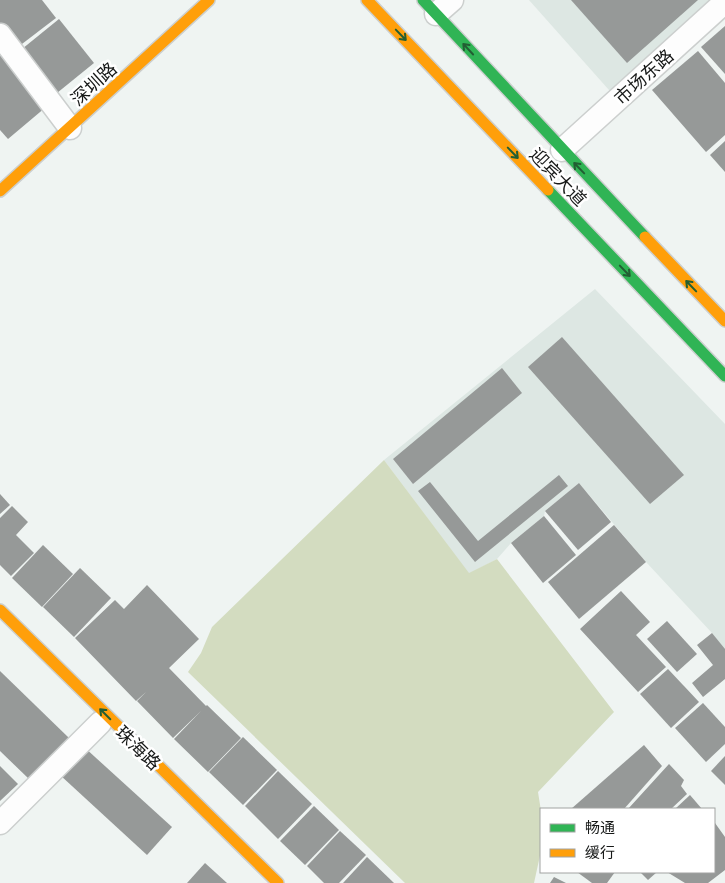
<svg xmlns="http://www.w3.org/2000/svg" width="725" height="883" font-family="Literata,'Noto Sans SC',serif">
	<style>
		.built { fill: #dde7e3 }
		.green { fill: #d3dcc0 }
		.building { fill: #969998 }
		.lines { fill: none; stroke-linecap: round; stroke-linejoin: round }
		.street-casing { stroke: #cccfce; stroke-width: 25 }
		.fast-casing { stroke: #cccfce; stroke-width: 14 }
		.slow-casing { stroke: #cccfce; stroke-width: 14 }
		.street { stroke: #fdfdfd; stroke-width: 22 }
		.fast { stroke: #30b455; stroke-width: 11 }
		.slow { stroke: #ff9f0a; stroke-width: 11 }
		.oneway { stroke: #225e33 }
		.labels { text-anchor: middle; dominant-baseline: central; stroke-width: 5; stroke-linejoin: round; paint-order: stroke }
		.street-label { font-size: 18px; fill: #161817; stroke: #fff }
	</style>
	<rect width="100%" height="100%" fill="#eff4f2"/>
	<!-- built -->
	<g class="built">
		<polygon points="529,0 725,0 617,99"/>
		<polygon points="595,289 725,424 725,650 712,633 646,562 579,483 545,511 544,516 511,543 497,559 469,574 384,460"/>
	</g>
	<!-- green -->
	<polygon class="green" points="384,460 469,573 497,559 614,712 538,792 541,811 541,851 534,883 405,883 188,672 201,653 212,627"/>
	<!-- building -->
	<g class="building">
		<polygon points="0,0 42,0 56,18 18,47 0,23"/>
		<polygon points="571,0 698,0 627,63"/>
		<polygon points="59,19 94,63 57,93 22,49"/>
		<polygon points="725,26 725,74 701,47"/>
		<polygon points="698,51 725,83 725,135 706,152 652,90"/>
		<polygon points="0,52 46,107 8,139 0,130"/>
		<polygon points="725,141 725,172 710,155"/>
		<polygon points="562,337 684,475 650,504 528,367"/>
		<polygon points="502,368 522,393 413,484 393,459"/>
		<polygon points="559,475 568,486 475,562 418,491 430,482 478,541"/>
		<polygon points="579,483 611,522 578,550 545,511"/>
		<polygon points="0,494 10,505 0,514"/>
		<polygon points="12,506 28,522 16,535 34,553 11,576 0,565 0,518"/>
		<polygon points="544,516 576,555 543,583 511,543"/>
		<polygon points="614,525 646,562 579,619 548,582"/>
		<polygon points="43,545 73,574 42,607 12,578"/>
		<polygon points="80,568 111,598 74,637 43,607"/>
		<polygon points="147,585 199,639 169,668 206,706 207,705 241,738 208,772 174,739 201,711 173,738 137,701 146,692 136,701 75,638 115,600 124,609"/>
		<polygon points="621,591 650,622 636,635 666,667 638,692 580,629"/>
		<polygon points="667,621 697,654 677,672 647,639"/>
		<polygon points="712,633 725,649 725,679 703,697 692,683 713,665 697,645"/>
		<polygon points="668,669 699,702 671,728 640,694"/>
		<polygon points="0,671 69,738 29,779 0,751"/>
		<polygon points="703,703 725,727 725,744 706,762 675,728"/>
		<polygon points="243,737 277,770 243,805 209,772"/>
		<polygon points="644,745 662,766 624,809 571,809"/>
		<polygon points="84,747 172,827 147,855 60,775"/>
		<polygon points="725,756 725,785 711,771"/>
		<polygon points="669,764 684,780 681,786 687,794 671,809 628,809"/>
		<polygon points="0,766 18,784 0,801"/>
		<polygon points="278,771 312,804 278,839 245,806"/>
		<polygon points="690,795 702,809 675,809"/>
		<polygon points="314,806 339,830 305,865 280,841"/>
		<polygon points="715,823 725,837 725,870 708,883 685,883 667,872 714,872 714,824"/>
		<polygon points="340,831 366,855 339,883 324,883 307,866"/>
		<polygon points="367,857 394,883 343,883"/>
		<polygon points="205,863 227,883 187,883"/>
		<polygon points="577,872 615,872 607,883 592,883"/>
		<polygon points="640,872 657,872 648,880"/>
		<polygon points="554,877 566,883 550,883"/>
	</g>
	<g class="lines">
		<defs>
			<g id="street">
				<polyline points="436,14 452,0"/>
				<polyline points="0,35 70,128"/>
				<polyline points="562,150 725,2"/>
				<polyline points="0,823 100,723"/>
			</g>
			<g id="fast">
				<polyline points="423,0 645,237"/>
				<polyline points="548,190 725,376"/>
			</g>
			<g id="slow">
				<polyline points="367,0 548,190"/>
				<polyline points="0,191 209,0"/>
				<polyline points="645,237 725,321"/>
				<polyline points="0,610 278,883"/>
			</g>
		</defs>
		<!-- street casing -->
		<use href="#street" class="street-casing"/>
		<!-- fast casing -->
		<use href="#fast" class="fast-casing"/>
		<!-- slow casing -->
		<use href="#slow" class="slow-casing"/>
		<!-- street -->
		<use href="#street" class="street"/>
		<!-- fast -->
		<use href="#fast" class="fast"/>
		<!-- slow -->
		<use href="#slow" class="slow"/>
	</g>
	<!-- one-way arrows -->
	<defs><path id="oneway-shaft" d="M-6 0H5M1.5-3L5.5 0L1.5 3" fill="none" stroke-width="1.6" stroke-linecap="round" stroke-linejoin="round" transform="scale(1.25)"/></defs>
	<g class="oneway">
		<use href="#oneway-shaft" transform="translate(401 35) rotate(46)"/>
		<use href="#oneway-shaft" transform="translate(468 49) rotate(-133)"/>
		<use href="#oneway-shaft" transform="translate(513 153) rotate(46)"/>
		<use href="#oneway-shaft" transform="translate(579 168) rotate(-134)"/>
		<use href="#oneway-shaft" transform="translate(625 271) rotate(46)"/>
		<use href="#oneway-shaft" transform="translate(691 286) rotate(-134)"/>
		<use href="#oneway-shaft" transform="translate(105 714) rotate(-135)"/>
	</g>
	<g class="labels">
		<!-- street labels -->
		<g class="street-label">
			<text transform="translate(643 76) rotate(-42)">市场东路</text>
			<text transform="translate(93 83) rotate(-42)">深圳路</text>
			<text transform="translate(559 176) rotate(46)">迎宾大道</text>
			<text transform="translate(139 747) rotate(44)">珠海路</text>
		</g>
	</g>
	<!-- legend -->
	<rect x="540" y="808" width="175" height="65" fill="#ffffff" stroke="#a2a3a2"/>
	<rect x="550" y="824" width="25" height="8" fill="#30b455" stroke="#a2a3a2"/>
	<text x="585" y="833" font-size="15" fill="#161817">畅通</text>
	<rect x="550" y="849" width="25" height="8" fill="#ff9f0a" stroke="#a2a3a2"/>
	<text x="585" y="858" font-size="15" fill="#161817">缓行</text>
</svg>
